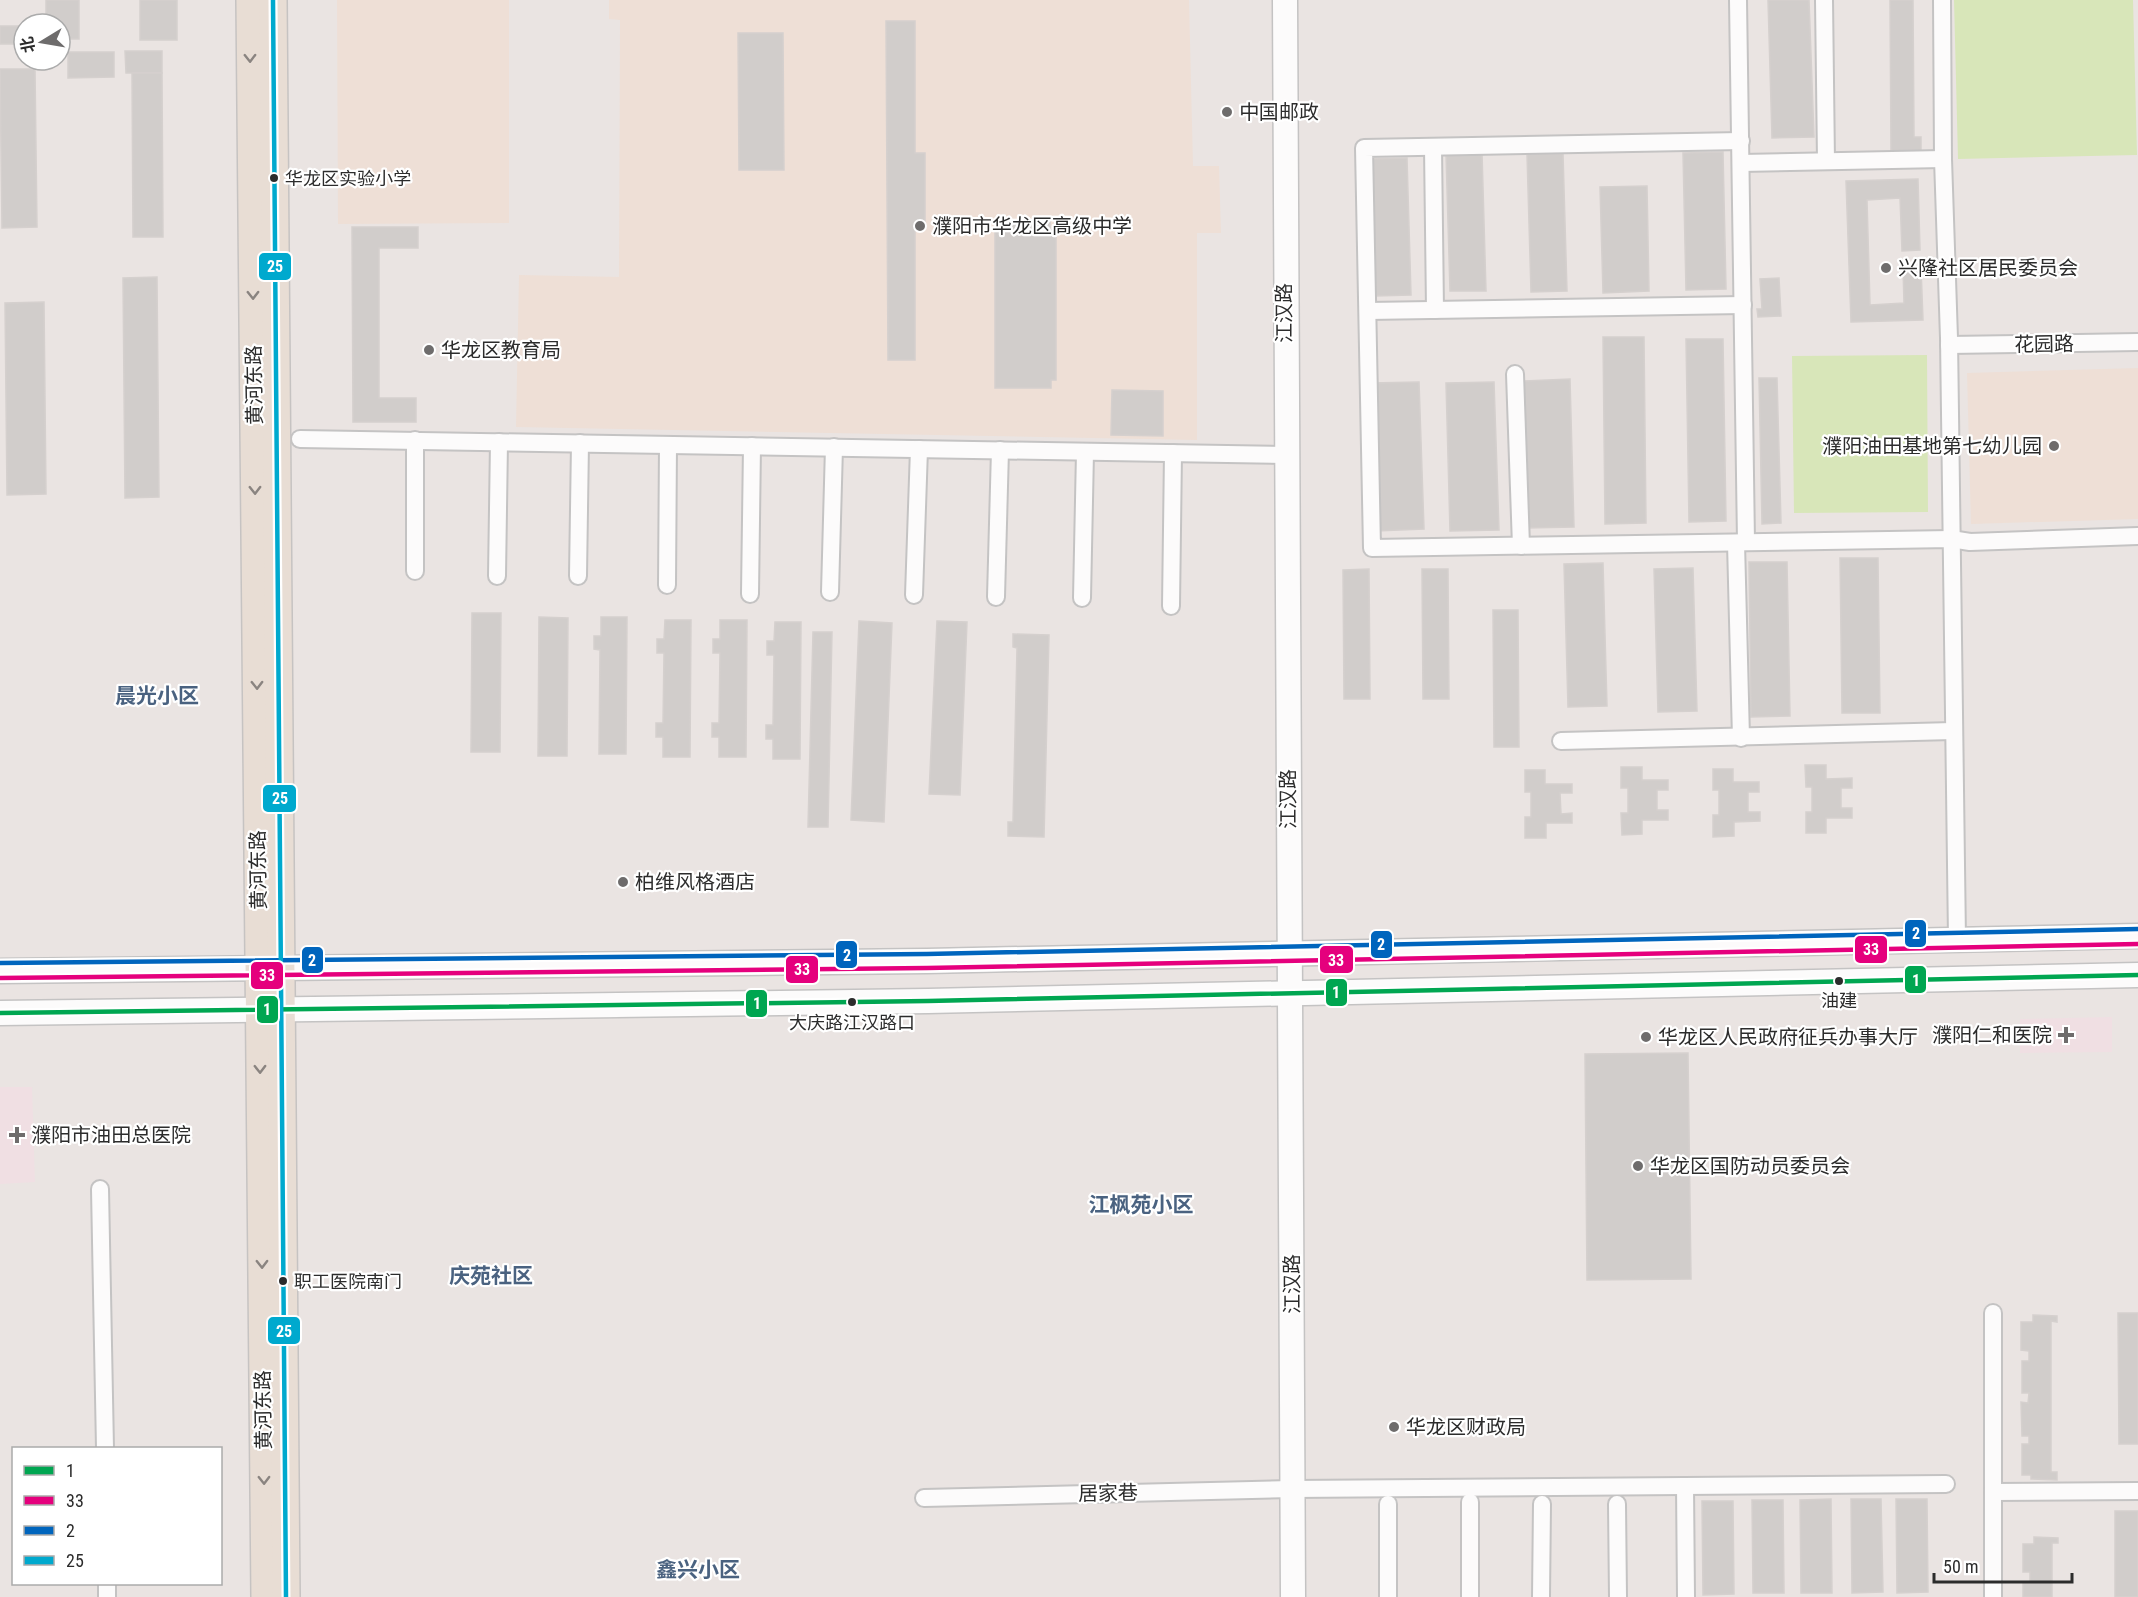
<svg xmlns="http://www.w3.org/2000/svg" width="2138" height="1597" font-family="'Roboto Condensed','Noto Sans SC',sans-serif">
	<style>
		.education { fill: #eedfd6 }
		.medical { fill: #f0dfe3 }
		.green { fill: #d8e6b9 }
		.building { fill: #d1cdcb; stroke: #d5d0ce; stroke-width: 1.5 }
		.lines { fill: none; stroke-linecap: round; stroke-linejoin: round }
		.street-casing { stroke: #c4c3c3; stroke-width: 20 }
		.secondary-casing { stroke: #c4c3c3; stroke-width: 27 }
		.primary-casing { stroke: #c6c3c2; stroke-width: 30 }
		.street { stroke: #fcfbfb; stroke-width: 16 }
		.secondary { stroke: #fcfbfb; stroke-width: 24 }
		.primary { stroke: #e8ddd4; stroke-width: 27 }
		.bus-1-casing { stroke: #fff; stroke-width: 9 }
		.bus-2-casing { stroke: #fff; stroke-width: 9 }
		.bus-3-casing { stroke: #fff; stroke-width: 9 }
		.bus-4-casing { stroke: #fff; stroke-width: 9 }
		.bus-1 { stroke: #00a651; stroke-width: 4.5 }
		.bus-2 { stroke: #e5007d; stroke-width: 4.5 }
		.bus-3 { stroke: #0065bd; stroke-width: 4.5 }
		.bus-4 { stroke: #00a9ce; stroke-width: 4.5 }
		.oneway { stroke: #8a8480 }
		.poi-dot { fill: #6e6c6c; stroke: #fff; stroke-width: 2 }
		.bus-dot { fill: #2c2c2c; stroke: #fff; stroke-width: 2 }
		.labels { text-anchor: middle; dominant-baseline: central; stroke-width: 4.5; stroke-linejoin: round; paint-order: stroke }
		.bus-label { font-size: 18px; fill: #2c2c2c; stroke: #fff; text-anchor: start }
		.poi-label { font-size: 20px; fill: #2c2c2c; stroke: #fff; text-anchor: start }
		.street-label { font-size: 20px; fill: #2c2c2c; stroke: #fff }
		.neighbourhood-label { font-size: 21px; font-weight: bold; fill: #4a6280; stroke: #fff }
		.line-badge { stroke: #fff; stroke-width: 2 }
		.badge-label { font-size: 16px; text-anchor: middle; font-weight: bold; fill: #fff }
	</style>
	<rect width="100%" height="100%" fill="#eae4e2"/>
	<!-- education -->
	<g class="education">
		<polygon points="337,0 509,0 509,223 338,224"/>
		<polygon points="609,0 1189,0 1193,166 1219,166 1221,233 1197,233 1197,440 516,427 519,275 619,277 620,20 609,19"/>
		<polygon points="2138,368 2138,519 1971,524 1967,373"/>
	</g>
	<!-- medical -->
	<g class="medical">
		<polygon points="2112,1017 2112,1052 2020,1053 2020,1019"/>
		<polygon points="0,1087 32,1087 35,1182 0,1184"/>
	</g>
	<!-- green -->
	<g class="green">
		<polygon points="1954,0 2133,0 2137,155 1958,159"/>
		<polygon points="1927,355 1928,512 1794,513 1792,356"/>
	</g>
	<!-- building -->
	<g class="building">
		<polygon points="46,0 79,0 79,39 60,39 60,24 46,24"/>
		<rect x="140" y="0" width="37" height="40"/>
		<polygon points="1768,0 1809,0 1814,137 1772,138"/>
		<polygon points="1890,0 1913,0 1914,137 1921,137 1921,152 1891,152"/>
		<polygon points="886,21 915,21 915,153 925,153 925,224 915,224 915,360 888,360"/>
		<rect x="0" y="26" width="21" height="18"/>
		<polygon points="738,33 783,33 784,170 739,170"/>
		<polygon points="125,51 162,51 162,73 126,73"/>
		<polygon points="68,52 114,52 114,77 68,78"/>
		<polygon points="0,69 35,69 37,227 2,228"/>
		<polygon points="132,73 162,73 163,237 133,237"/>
		<polygon points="1723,152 1726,289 1686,290 1683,153"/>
		<polygon points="1482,153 1486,291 1450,291 1446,154"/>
		<polygon points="1527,154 1563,154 1567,291 1531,292"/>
		<polygon points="1407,158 1411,295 1375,296 1371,159"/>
		<polygon points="1918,179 1920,250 1902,251 1900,198 1867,200 1870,305 1904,303 1903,268 1921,267 1923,320 1851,322 1846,181"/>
		<polygon points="1647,186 1649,291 1603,293 1600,187"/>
		<polygon points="995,220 1050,220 1050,230 1056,230 1056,380 1051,380 1051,388 995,388"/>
		<polygon points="352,227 418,227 418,248 379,248 379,398 416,398 416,422 353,422"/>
		<polygon points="157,277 159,497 125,498 123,278"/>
		<polygon points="1779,278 1781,316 1758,317 1757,309 1762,309 1760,279"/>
		<polygon points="44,302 46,494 7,495 5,303"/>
		<polygon points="1603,337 1644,337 1646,523 1605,524"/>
		<polygon points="1686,339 1723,339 1726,521 1689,522"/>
		<polygon points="1759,378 1777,378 1781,523 1762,524"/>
		<polygon points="1570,379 1574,527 1526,528 1522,381"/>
		<polygon points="1419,382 1424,529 1376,531 1371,383"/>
		<polygon points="1494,382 1499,530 1450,531 1446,383"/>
		<polygon points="1112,390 1163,391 1163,436 1111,435"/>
		<polygon points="1840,558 1878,558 1880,713 1842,713"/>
		<polygon points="1749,562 1787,562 1790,716 1751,717"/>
		<polygon points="1603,563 1607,706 1568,707 1564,564"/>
		<polygon points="1693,568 1697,711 1658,712 1654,569"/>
		<polygon points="1369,569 1370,699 1344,699 1343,570"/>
		<polygon points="1422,569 1448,569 1449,699 1423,699"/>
		<polygon points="1493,610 1518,610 1519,747 1494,747"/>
		<polygon points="472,613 501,613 500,752 471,752"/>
		<polygon points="539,617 568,618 567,756 538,756"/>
		<polygon points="601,617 627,617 626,754 599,754 600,650 594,649 594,636 601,636"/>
		<polygon points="665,620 691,620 690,757 663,757 663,737 656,737 656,723 663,723 664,653 657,653 657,639 664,639"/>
		<polygon points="720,620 747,620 746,757 719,757 719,737 712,737 712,723 719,723 720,653 713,653 713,639 720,639"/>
		<polygon points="859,621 892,623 884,822 851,820"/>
		<polygon points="937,621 967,622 960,795 929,794"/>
		<polygon points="775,622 801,622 800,759 773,759 773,739 766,739 766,725 773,725 774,655 767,655 767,641 774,641"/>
		<polygon points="813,632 832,632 828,827 808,827"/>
		<polygon points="1013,634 1049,635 1044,837 1008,836 1008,822 1013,822 1017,648 1013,647"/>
		<polygon points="1805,765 1826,765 1826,779 1852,778 1852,788 1841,788 1841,808 1852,808 1852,818 1826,818 1826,833 1806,833 1806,812 1812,812 1812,787 1806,787"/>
		<polygon points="1621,767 1642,767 1642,780 1668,780 1668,790 1657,790 1657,810 1668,810 1668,820 1642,820 1642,834 1622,835 1621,813 1628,813 1628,788 1621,788"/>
		<polygon points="1713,769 1733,769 1733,782 1759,782 1759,792 1748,792 1748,812 1760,812 1760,821 1734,822 1734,836 1713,837 1713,815 1719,815 1719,790 1713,790"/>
		<polygon points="1525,770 1545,770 1545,784 1572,784 1572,793 1560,793 1561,814 1572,813 1572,823 1546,823 1546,838 1525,838 1525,817 1531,817 1531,792 1525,792"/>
		<polygon points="1688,1053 1691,1279 1587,1280 1585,1054"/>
		<polygon points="2118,1313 2138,1313 2138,1444 2119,1444"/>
		<polygon points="2033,1315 2057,1316 2057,1322 2051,1321 2051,1472 2057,1472 2057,1480 2031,1479 2031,1475 2022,1475 2022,1444 2029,1444 2029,1436 2022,1436 2021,1402 2028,1403 2029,1393 2022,1393 2022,1361 2029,1361 2029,1351 2021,1350 2021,1322 2033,1322"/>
		<polygon points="1831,1499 1832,1593 1801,1593 1800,1500"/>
		<polygon points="1851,1499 1881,1499 1883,1592 1852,1593"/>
		<polygon points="1896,1499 1927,1499 1928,1592 1897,1593"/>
		<polygon points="1752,1500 1783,1500 1784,1593 1753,1593"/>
		<polygon points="1702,1501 1733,1501 1734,1594 1703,1595"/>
		<rect x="2115" y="1511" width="23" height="86"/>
		<polygon points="2034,1537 2058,1538 2058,1543 2052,1543 2052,1597 2023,1597 2023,1583 2030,1583 2030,1572 2023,1572 2023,1544 2034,1544"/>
	</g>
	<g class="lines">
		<defs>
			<g id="street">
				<polyline points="1738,0 1746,542"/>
				<polyline points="1824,0 1826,161"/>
				<polyline points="1942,0 1943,159 1949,338 1957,939"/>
				<polyline points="1741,141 1364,148 1372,548 1951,539 1970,542 2138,536"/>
				<polyline points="1433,147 1435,310"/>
				<polyline points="1741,163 1943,159"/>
				<polyline points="1368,311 1743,305"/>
				<polyline points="1949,345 2138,342"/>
				<polyline points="1515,374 1521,546"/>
				<polyline points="300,439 1286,455"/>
				<polyline points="1736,543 1741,738"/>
				<polyline points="415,571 415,440"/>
				<polyline points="497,576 499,442"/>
				<polyline points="578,576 580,443"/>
				<polyline points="667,585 668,445"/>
				<polyline points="830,592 834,447"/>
				<polyline points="750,594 752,446"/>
				<polyline points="914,595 919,449"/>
				<polyline points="996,597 1000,450"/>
				<polyline points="1082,598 1085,452"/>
				<polyline points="1171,606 1173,453"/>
				<polyline points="1561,741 1953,731"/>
				<polyline points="100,1189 105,1448"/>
				<polyline points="1993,1313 1993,1597"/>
				<polyline points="1685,1486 1686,1597"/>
				<polyline points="1993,1492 2138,1491"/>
				<polyline points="924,1498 1292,1489 1946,1484"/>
				<polyline points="1388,1504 1388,1597"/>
				<polyline points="1617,1504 1618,1597"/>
				<polyline points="107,1584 107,1597"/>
				<polyline points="1470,1597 1470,1502"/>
				<polyline points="1541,1597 1542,1504"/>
			</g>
			<g id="secondary">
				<polyline points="1285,0 1293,1597"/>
				<polyline points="0,971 927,961 2138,936"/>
				<polyline points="0,1013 928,1001 2138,975"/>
			</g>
			<g id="primary">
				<polyline points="250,0 265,1597"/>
				<polyline points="273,0 286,1597"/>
			</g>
		</defs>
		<!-- street casing -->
		<use href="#street" class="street-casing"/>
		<!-- secondary casing -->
		<use href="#secondary" class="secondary-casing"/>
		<!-- primary casing -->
		<use href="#primary" class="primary-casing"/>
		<!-- street -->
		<use href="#street" class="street"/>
		<!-- secondary -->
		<use href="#secondary" class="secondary"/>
		<!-- primary -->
		<use href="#primary" class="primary"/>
		<defs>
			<polyline id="bus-1" points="0,1013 928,1001 2138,975"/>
			<polyline id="bus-2" points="0,978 927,968 2138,944"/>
			<polyline id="bus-3" points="0,963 927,954 2138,929"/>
			<polyline id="bus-4" points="273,0 286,1597"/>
		</defs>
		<!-- bus-1 casing -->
		<use href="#bus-1" class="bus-1-casing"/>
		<!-- bus-2 casing -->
		<use href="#bus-2" class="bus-2-casing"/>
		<!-- bus-3 casing -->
		<use href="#bus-3" class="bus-3-casing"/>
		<!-- bus-4 casing -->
		<use href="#bus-4" class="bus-4-casing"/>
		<!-- bus-1 -->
		<use href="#bus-1" class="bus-1"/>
		<!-- bus-2 -->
		<use href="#bus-2" class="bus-2"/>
		<!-- bus-3 -->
		<use href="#bus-3" class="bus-3"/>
		<!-- bus-4 -->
		<use href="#bus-4" class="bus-4"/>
	</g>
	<!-- one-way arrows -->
	<defs><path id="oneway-chevron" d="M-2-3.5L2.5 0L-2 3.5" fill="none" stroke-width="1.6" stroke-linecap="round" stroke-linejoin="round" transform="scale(1.5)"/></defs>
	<g class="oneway">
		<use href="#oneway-chevron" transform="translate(250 58) rotate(89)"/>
		<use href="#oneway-chevron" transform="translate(253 295) rotate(89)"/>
		<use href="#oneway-chevron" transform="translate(255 490) rotate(89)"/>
		<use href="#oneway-chevron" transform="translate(257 685) rotate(89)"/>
		<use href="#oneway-chevron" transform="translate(260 1069) rotate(89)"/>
		<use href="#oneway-chevron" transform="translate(262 1264) rotate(89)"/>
		<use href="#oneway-chevron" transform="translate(264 1480) rotate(89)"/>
	</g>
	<!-- markers -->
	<g class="poi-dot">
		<circle cx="1227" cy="112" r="6"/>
		<circle cx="920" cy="226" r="6"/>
		<circle cx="1886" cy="268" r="6"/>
		<circle cx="429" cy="350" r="6"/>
		<circle cx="2054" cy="446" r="6"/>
		<circle cx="623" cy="882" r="6"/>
		<path d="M2063 1026h6v6h6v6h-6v6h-6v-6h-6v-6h6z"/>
		<circle cx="1646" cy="1037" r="6"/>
		<path d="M14 1126h6v6h6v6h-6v6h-6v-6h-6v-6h6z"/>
		<circle cx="1638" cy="1166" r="6"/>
		<circle cx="1394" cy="1427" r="6"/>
	</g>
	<g class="bus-dot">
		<circle cx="274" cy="178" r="5"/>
		<circle cx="1839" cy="981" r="5"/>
		<circle cx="852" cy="1002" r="5"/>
		<circle cx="283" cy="1281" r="5"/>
	</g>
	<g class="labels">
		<!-- bus labels -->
		<g class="bus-label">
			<text x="285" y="178">华龙区实验小学</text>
			<text x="1839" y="1000" text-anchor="middle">油建</text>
			<text x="852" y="1022" text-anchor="middle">大庆路江汉路口</text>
			<text x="294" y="1281">职工医院南门</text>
		</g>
		<!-- poi labels -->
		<g class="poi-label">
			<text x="1239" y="112">中国邮政</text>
			<text x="932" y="226">濮阳市华龙区高级中学</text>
			<text x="1898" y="268">兴隆社区居民委员会</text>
			<text x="441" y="350">华龙区教育局</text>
			<text x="2042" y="446" text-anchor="end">濮阳油田基地第七幼儿园</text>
			<text x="635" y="882">柏维风格酒店</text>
			<text x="2052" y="1035" text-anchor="end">濮阳仁和医院</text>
			<text x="1658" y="1037">华龙区人民政府征兵办事大厅</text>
			<text x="31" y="1135">濮阳市油田总医院</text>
			<text x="1650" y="1166">华龙区国防动员委员会</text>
			<text x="1406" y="1427">华龙区财政局</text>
		</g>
		<!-- street labels -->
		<g class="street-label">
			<text transform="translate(1284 313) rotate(-90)">江汉路</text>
			<text transform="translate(2044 344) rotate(-1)">花园路</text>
			<text transform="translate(254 385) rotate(-91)">黄河东路</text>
			<text transform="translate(1288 799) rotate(-90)">江汉路</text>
			<text transform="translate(258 870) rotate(-91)">黄河东路</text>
			<text transform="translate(1292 1284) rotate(-90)">江汉路</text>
			<text transform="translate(263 1410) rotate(-91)">黄河东路</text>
			<text transform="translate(1108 1493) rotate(-1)">居家巷</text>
		</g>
		<!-- neighbourhood labels -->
		<g class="neighbourhood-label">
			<text x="157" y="696">晨光小区</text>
			<text x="1141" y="1205">江枫苑小区</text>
			<text x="491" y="1276">庆苑社区</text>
			<text x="698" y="1570">鑫兴小区</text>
		</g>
	</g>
	<g class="line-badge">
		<rect x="258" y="252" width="34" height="29" rx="6" fill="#00a9ce"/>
		<rect x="262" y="784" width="35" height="29" rx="6" fill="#00a9ce"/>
		<rect x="1904" y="919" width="23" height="29" rx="6" fill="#0065bd"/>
		<rect x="1370" y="930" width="23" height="29" rx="6" fill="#0065bd"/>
		<rect x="1854" y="935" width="34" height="29" rx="6" fill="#e5007d"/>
		<rect x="835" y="940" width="23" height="29" rx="6" fill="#0065bd"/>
		<rect x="1319" y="945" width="35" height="29" rx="6" fill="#e5007d"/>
		<rect x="301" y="946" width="23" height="28" rx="6" fill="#0065bd"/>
		<rect x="785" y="955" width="34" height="29" rx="6" fill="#e5007d"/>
		<rect x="250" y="961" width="34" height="29" rx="6" fill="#e5007d"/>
		<rect x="1904" y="965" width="23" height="29" rx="6" fill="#00a651"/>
		<rect x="1325" y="978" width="23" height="29" rx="6" fill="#00a651"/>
		<rect x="745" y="989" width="23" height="29" rx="6" fill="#00a651"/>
		<rect x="256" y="995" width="23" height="29" rx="6" fill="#00a651"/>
		<rect x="267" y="1316" width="34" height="29" rx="6" fill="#00a9ce"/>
	</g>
	<g class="badge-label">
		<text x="275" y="272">25</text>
		<text x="280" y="804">25</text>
		<text x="1916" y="939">2</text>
		<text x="1381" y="950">2</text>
		<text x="1871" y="955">33</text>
		<text x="847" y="961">2</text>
		<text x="1336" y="966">33</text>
		<text x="312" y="966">2</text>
		<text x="802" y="975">33</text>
		<text x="267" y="981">33</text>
		<text x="1916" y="986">1</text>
		<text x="1336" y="998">1</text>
		<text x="757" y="1009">1</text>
		<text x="267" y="1015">1</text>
		<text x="284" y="1337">25</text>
	</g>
	<!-- legend -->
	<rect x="12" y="1447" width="210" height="138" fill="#ffffff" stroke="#ababab" stroke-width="1.5"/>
	<rect x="24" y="1466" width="30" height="9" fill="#00a651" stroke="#ababab" stroke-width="1.5"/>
	<text x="66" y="1477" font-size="18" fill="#2c2c2c">1</text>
	<rect x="24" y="1496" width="30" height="9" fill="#e5007d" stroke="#ababab" stroke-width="1.5"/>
	<text x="66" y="1507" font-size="18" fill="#2c2c2c">33</text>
	<rect x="24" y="1526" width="30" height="9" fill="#0065bd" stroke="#ababab" stroke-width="1.5"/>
	<text x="66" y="1537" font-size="18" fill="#2c2c2c">2</text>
	<rect x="24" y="1556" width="30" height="9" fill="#00a9ce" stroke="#ababab" stroke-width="1.5"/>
	<text x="66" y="1567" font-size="18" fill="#2c2c2c">25</text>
	<!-- north arrow -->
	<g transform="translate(42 42) rotate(259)"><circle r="28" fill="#ffffff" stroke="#ababab" stroke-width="1.5"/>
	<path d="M0-4.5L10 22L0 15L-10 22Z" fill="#6e6c6c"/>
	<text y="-9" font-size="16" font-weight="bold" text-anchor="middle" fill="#2c2c2c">北</text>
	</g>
	<!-- scale -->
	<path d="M1934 1573v9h138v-9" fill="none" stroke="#2c2c2c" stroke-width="3"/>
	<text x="1943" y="1573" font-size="18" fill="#2c2c2c" stroke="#ffffff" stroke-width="4.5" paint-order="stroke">50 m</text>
</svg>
